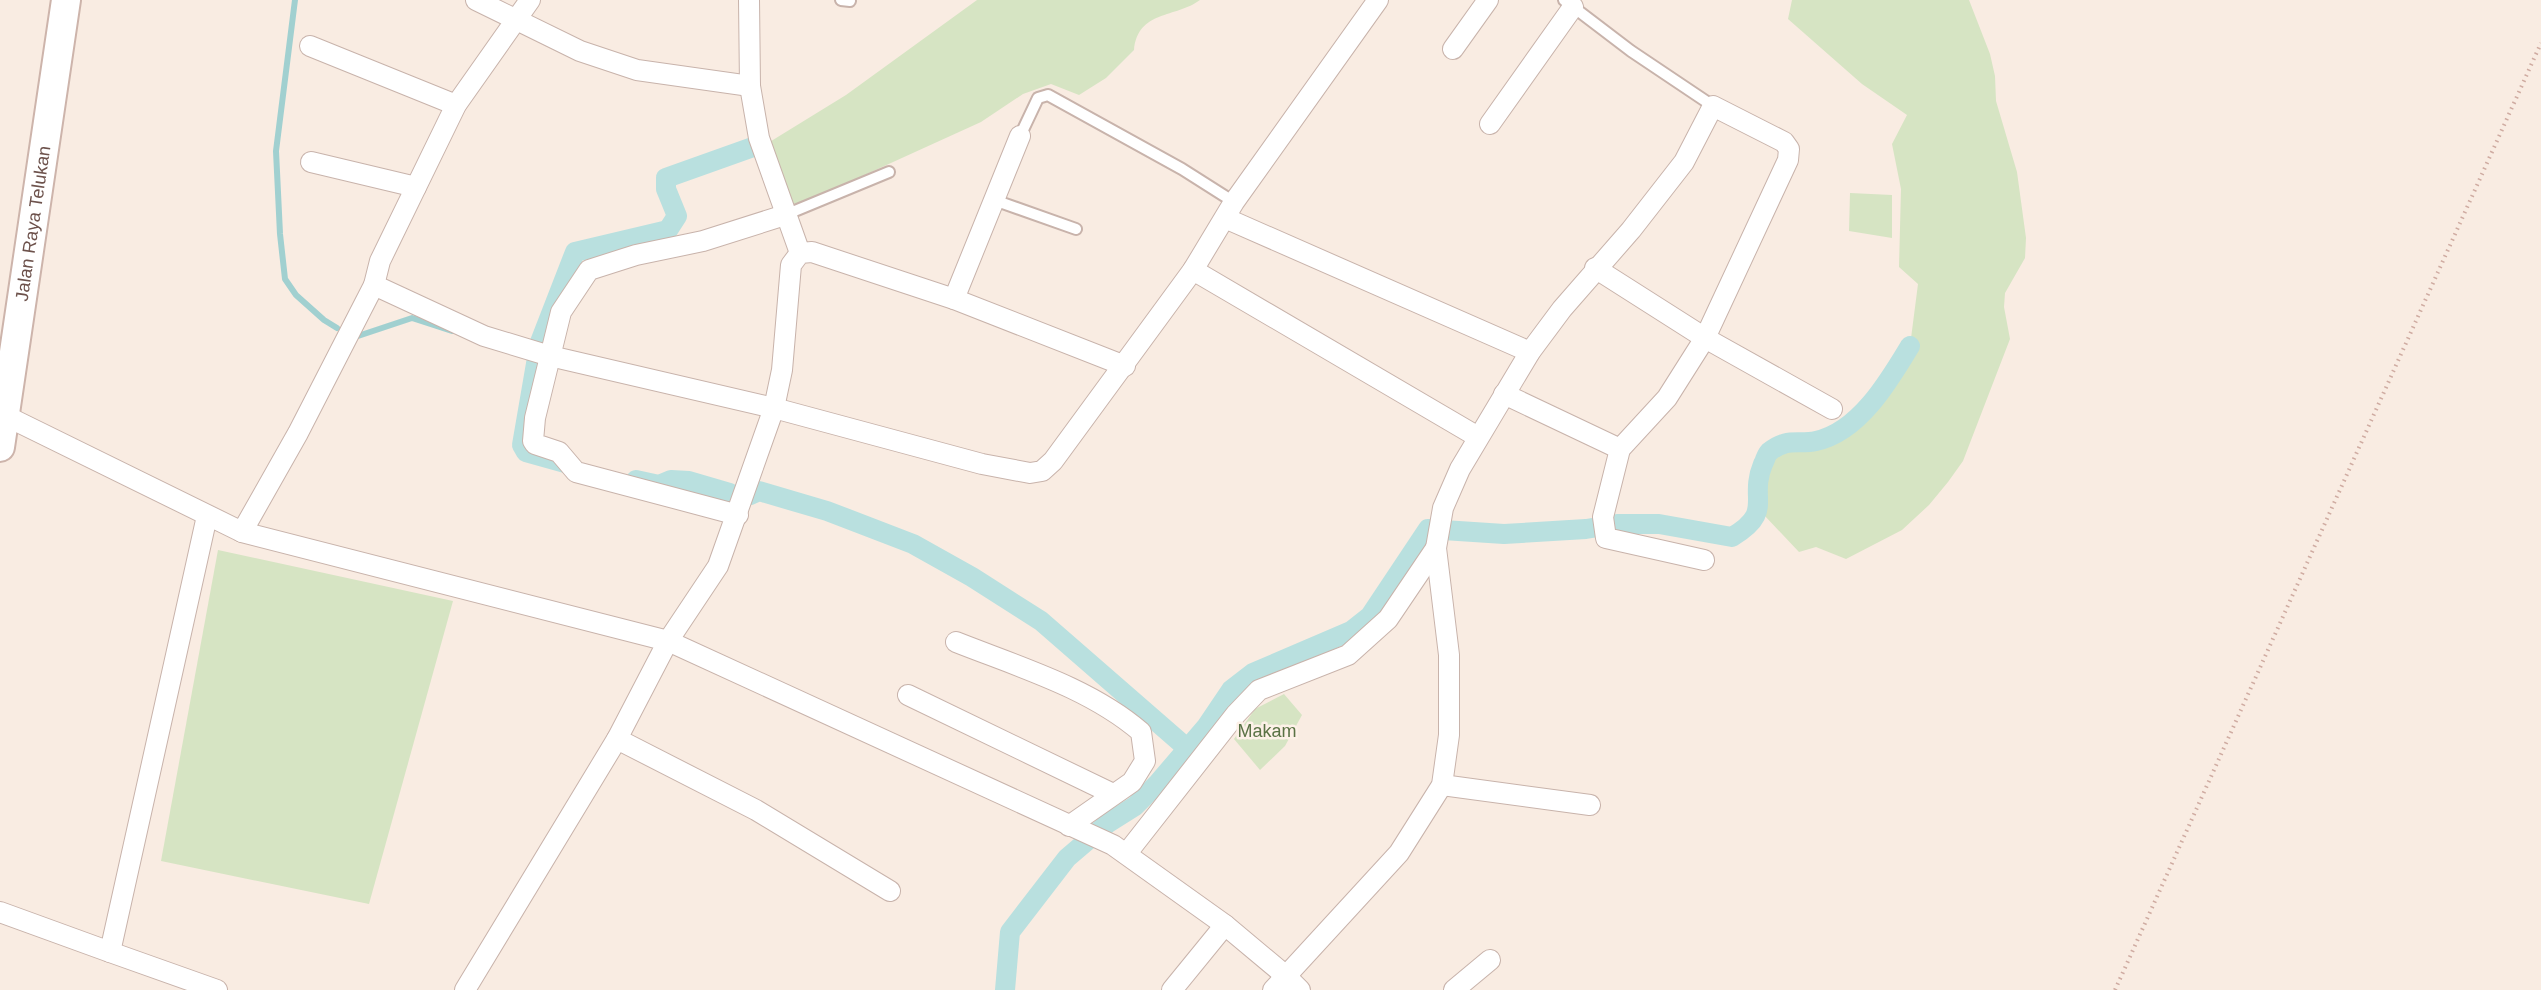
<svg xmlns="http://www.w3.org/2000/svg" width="2541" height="990" font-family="Helvetica,sans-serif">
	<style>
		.green { fill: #d6e4c3 }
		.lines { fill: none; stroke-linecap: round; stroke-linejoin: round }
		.stream { stroke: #a1d0d0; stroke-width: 6 }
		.canal { stroke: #b9e0df; stroke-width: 20 }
		.service-casing { stroke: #c8b3ab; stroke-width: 14 }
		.minor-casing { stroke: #c8b3ab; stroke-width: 22 }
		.secondary-casing { stroke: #cdb4ab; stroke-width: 32 }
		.path { stroke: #cfaba1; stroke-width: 4; stroke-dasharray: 1.5 4.5; stroke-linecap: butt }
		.service { stroke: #fff; stroke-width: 10 }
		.minor { stroke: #fff; stroke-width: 20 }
		.secondary { stroke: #fff; stroke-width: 28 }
		.labels { text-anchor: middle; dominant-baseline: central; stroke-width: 5; stroke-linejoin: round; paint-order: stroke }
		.street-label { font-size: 18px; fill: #6d524c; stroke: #fdf1e8 }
		.park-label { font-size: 18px; fill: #5a7245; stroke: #fdf1e8 }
	</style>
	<rect width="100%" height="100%" fill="#f9ece2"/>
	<!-- green -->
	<g class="green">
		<path d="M977,0h223c-24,18 -62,10 -66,50l-28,28 -27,17 -28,-11 -28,10 -42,28 -178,81 -10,1 -14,-26 -11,-35 78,-48z"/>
		<polygon points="1792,0 1969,0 1990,54 1995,76 1996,101 2017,172 2026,238 2025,258 2005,293 2004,307 2010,339 1963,461 1948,482 1929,505 1902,530 1846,559 1816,547 1799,552 1764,515 1763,479 1774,457 1798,449 1819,450 1840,441 1887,396 1915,349 1910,346 1918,284 1899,267 1901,189 1892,144 1907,115 1862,84 1788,19"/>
		<polygon points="1850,193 1892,195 1892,238 1849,231"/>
		<polygon points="218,550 453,601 369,904 161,861"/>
		<polygon points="1284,694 1302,715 1285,746 1260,770 1234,739 1255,709"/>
	</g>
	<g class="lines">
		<!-- stream -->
		<g class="stream">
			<polyline points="295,0 276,151 280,234 285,279 296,295 324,320 337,328"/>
			<polyline points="358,336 412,318 452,331"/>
		</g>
		<!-- canal -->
		<g class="canal">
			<polyline points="540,342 575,252 668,230 677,216 666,189 666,178 753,147"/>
			<polyline points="537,358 522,445 526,452 569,464"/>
			<polyline points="636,480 659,485 671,480 689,481 730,493"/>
			<polyline points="750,495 759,491 827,511 913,544 972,577 1041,621 1188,749"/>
			<path d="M1005,990l5,-58 57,-74 41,-35 27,-17 23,-23 48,-56 25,-37 22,-17 98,-42 19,-15 58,-87 76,5 82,-5 31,-5h42l73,13c43,-26 16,-37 31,-73 2,-3 3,-9 6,-12 18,-15 29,-7 47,-11 43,-9 73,-60 94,-95"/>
		</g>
		<defs>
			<g id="service">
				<polyline points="841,0 850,1"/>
				<polyline points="1564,0 1631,51 1713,106"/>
				<polyline points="1020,136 1038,98 1048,95 1182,169 1234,202"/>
				<polyline points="994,200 1076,229"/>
				<polyline points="785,215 889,172"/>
			</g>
			<g id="minor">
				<polyline points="476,0 580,51 637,70 750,86"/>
				<polyline points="749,0 750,86 759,138 800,253"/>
				<polyline points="310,46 456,105"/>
				<polyline points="1453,49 1488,0"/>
				<polyline points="1490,124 1573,7"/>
				<polyline points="311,162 416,187"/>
				<polyline points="1225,218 1530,352"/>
				<polyline points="1595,268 1705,338 1832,409"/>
				<polyline points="1193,270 1478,437"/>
				<polyline points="374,285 484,336 550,356 774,408 982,464 1030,473 1042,471 1053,461 1193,270 1234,202 1378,0"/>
				<polyline points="954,299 1020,136"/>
				<polyline points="1504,394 1620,449"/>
				<polyline points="0,413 242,532 668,641 1113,845 1225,925 1286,976 1273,990"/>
				<polyline points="738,515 576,472 559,452 535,444 533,441 535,418 561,312 589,270 636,255 703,241 785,215"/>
				<polyline points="242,532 298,433 374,285 380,261 456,105 530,0"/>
				<path d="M956,642c63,25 134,46 185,90l4,29 -13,21 -63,44"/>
				<polyline points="908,695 1113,794"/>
				<polyline points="617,739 756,810 890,891"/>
				<polyline points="1442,785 1590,805"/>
				<polyline points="1127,853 1236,714 1259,690 1348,655 1388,619 1436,548"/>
				<polyline points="0,912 110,952 207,516"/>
				<polyline points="110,952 217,990"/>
				<polyline points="465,990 617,739 668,641 718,566 774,408 782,370 791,265 800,253 812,252 954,299 1125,366"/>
				<polyline points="1172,990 1225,925"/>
				<polyline points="1300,990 1286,976 1399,853 1442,785 1449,735 1449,655 1436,548 1443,508 1460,469 1530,352 1562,309 1631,230 1684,162 1713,106 1784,142 1789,149 1788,160 1705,338 1667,398 1620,449 1603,517 1606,538 1704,560"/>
				<polyline points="1454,990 1490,960"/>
			</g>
			<g id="secondary">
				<path id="s1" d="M0,447l66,-447"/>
			</g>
		</defs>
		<!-- service casing -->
		<use href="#service" class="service-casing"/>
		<!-- minor casing -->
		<use href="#minor" class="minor-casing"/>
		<!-- secondary casing -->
		<use href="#secondary" class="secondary-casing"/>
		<!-- path -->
		<polyline class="path" points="2115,990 2541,43"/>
		<!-- service -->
		<use href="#service" class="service"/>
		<!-- minor -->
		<use href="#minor" class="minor"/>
		<!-- secondary -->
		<use href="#secondary" class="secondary"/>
	</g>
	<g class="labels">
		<!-- street labels -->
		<g class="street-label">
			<text stroke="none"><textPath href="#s1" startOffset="226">Jalan Raya Telukan</textPath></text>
		</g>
		<!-- park labels -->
		<g class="park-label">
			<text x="1267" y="731">Makam</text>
		</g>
	</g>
</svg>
